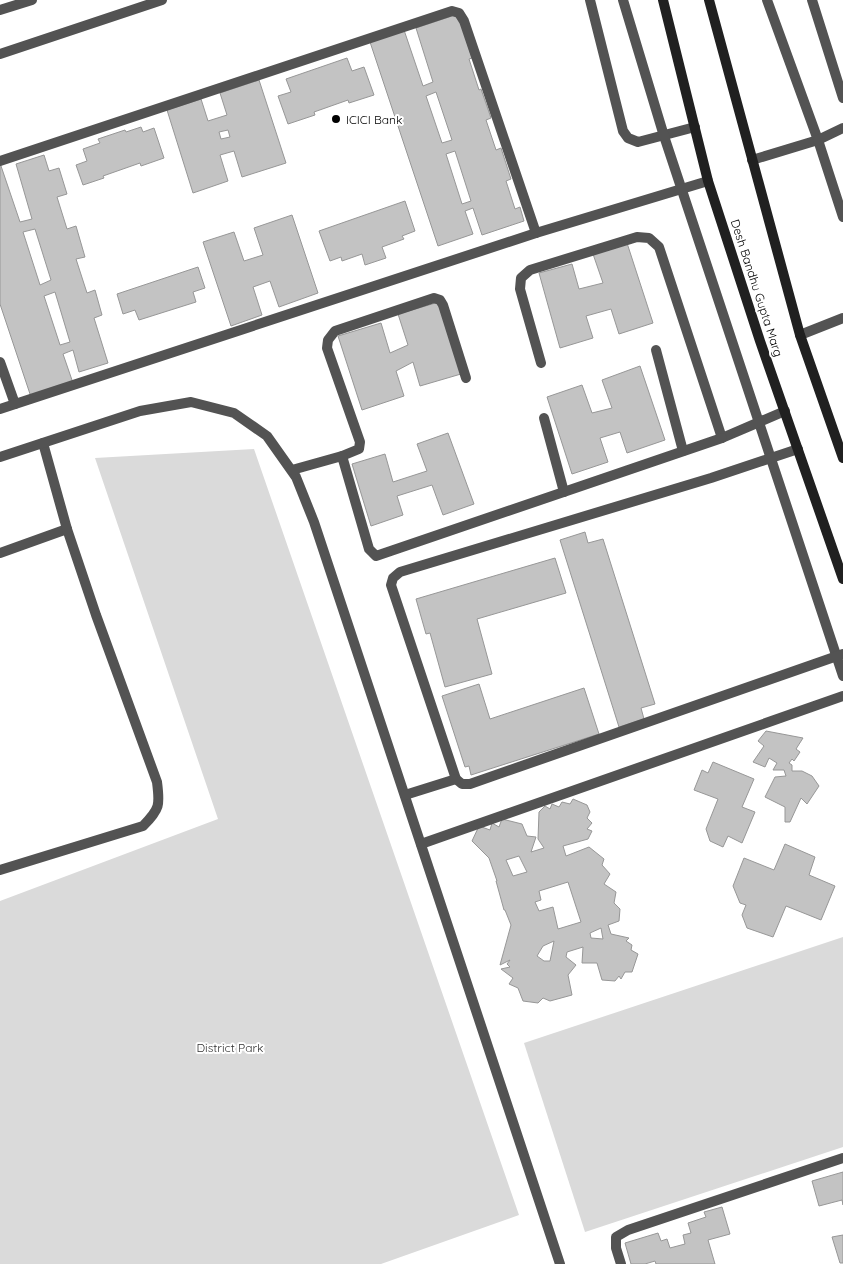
<svg xmlns="http://www.w3.org/2000/svg" width="843" height="1264" font-family="Quicksand,sans-serif">
	<style>
		.green { fill: #dadada }
		.building { fill: #c3c3c3; stroke: #979797; fill-rule: evenodd }
		.lines { fill: none; stroke-linecap: round; stroke-linejoin: round }
		.lane { stroke: #535353; stroke-width: 10 }
		.street { stroke: #535353; stroke-width: 10 }
		.secondary { stroke: #202020; stroke-width: 10 }
		.poi-dot { fill: #000; stroke: #fff; stroke-width: 2 }
		.labels { text-anchor: middle; dominant-baseline: central; stroke-width: 4; stroke-linejoin: round; paint-order: stroke }
		.poi-label { font-size: 12px; fill: #000; stroke: #fff; text-anchor: start }
		.street-label { font-size: 12px; fill: #000; stroke: #fff }
		.park-label { font-size: 12px; fill: #313131; stroke: #fff }
	</style>
	<rect width="100%" height="100%" fill="#fff"/>
	<!-- green -->
	<g class="green">
		<polygon points="254,449 519,1215 381,1264 0,1264 0,901 218,819 95,458"/>
		<polygon points="843,937 843,1147 585,1232 524,1043"/>
	</g>
	<!-- building -->
	<g class="building">
		<path d="M458,14l14,44 -3,1 10,31 2,-1 10,29 -5,2 10,30 5,-2 10,31 -5,2 9,28 5,-2 4,14 -42,14 -9,-27 -8,3 8,23 -35,12 -68,-204 34,-12 19,56 10,-4 -17,-54zM436,92l16,48 -10,3 -16,-47zM455,151l16,50 -9,3 -16,-50z"/>
		<polygon points="347,58 352,71 364,67 374,95 349,103 348,100 314,112 315,115 288,124 278,96 291,92 286,79"/>
		<path d="M259,80l27,83 -44,14 -8,-26 -14,4 8,26 -35,12 -26,-83 34,-11 7,22 19,-6 -7,-22zM228,130l2,7 -9,2 -2,-7z"/>
		<polygon points="141,127 143,132 154,128 164,158 141,166 140,163 103,176 104,178 83,185 76,165 87,161 83,149 100,143 98,139 125,130 126,132"/>
		<path d="M44,155l5,16 10,-3 8,26 -10,3 10,32 9,-3 9,31 -9,2 11,34 8,-3 7,25 -8,3 14,45 -29,9 -6,-22 -10,4 10,29 -42,14 -31,-93v-141l20,59 12,-3 -16,-55zM35,229l16,51 -11,5 -17,-53zM55,292l15,50 -10,3 -16,-49z"/>
		<polygon points="405,201 415,231 402,236 404,239 382,247 386,258 365,265 362,254 342,261 341,257 330,261 319,231"/>
		<polygon points="292,215 318,293 279,307 270,281 253,287 262,315 231,326 203,242 234,232 244,261 263,255 254,228"/>
		<polygon points="627,243 653,323 619,334 611,309 586,316 593,338 560,348 539,273 572,264 579,289 603,283 593,254"/>
		<polygon points="198,267 205,288 193,292 196,302 139,320 135,310 123,314 117,294"/>
		<polygon points="439,302 461,374 420,386 413,362 396,371 404,396 362,410 338,336 381,323 390,353 408,345 398,314"/>
		<polygon points="640,366 665,440 627,453 620,432 600,438 608,462 572,474 547,397 582,385 592,413 612,408 602,380"/>
		<polygon points="448,433 474,504 443,515 432,485 397,496 403,515 371,526 352,464 385,454 393,482 427,471 417,444"/>
		<polygon points="585,532 588,543 603,539 655,704 641,708 644,719 619,727 560,540"/>
		<polygon points="555,558 566,593 477,619 492,674 445,687 430,633 426,634 416,599"/>
		<polygon points="479,684 490,719 584,688 599,734 471,775 469,766 465,767 442,696"/>
		<polygon points="766,731 803,738 796,749 800,752 794,761 792,759 789,763 792,765 792,771 802,771 812,776 819,786 807,804 801,798 790,822 785,822 785,807 765,797 775,777 786,776 784,770 773,770 777,763 769,758 765,767 753,762 764,746 758,741"/>
		<polygon points="713,762 754,779 742,807 755,812 742,843 728,836 723,847 710,841 706,829 718,799 694,790 702,770 708,773"/>
		<path d="M573,799l14,6 3,7 -3,6 5,5 -5,6 5,2 -4,8 -25,7 3,10 23,-9 15,12 -2,6 8,9 -6,10 12,8 -2,11 6,6 -1,12 -11,4 3,9 18,4 -3,3 6,4 -1,5 7,4 -6,18h-7l-4,7 -2,-3 -4,5 -13,-1 -5,-17h-15l1,-16 -16,5 -1,5 10,8 -8,10 4,20 -22,6 -7,-3 -5,5 -15,-2 -5,-13 -9,-4 4,-6 -12,-9 9,-2 -3,-3 3,-4 -10,5 11,-40 -6,-15h-1l-8,-29h1l-8,-23 -17,-17 7,-15 11,4 2,-7 7,4 3,-8 20,5 5,12 9,1 -5,15 13,-4 -6,-9 1,-27 6,-6 5,3 2,-5 7,3 3,-5 8,2zM519,856l8,16 -14,4 -7,-16zM568,882l13,40 -23,7 -5,-22 -14,4 -4,-9 6,-2 -2,-9zM601,928l2,11 -12,-1 -1,-5zM554,941l-4,20h-6l-7,-5 6,-10z"/>
		<polygon points="785,844 815,857 809,875 835,886 821,920 786,906 773,937 747,928 742,915 746,905 740,903 733,886 744,858 774,870"/>
		<polygon points="843,1172 843,1205 842,1200 819,1206 812,1181"/>
		<polygon points="722,1207 730,1234 708,1240 715,1264 656,1264 655,1261 645,1264 631,1264 625,1243 658,1233 661,1241 667,1239 670,1248 685,1244 683,1235 691,1233 688,1223 706,1217 704,1212"/>
		<polygon points="843,1235 843,1263 840,1263 832,1237"/>
	</g>
	<g class="lines">
		<!-- lane -->
		<g class="lane">
			<polyline points="752,160 818,140"/>
			<polyline points="0,553 67,529"/>
			<path d="M0,870l143,-44c17,-17 17,-21 14,-44l-61,-167 -29,-86 -24,-86"/>
		</g>
		<!-- street -->
		<g class="street">
			<polyline points="590,0 623,131 628,138 638,142 695,127"/>
			<polyline points="623,0 664,136 843,676"/>
			<polyline points="767,0 818,140 843,217"/>
			<polyline points="812,0 843,98"/>
			<polyline points="0,10 32,0"/>
			<polyline points="0,54 162,0"/>
			<polyline points="818,140 843,128"/>
			<polyline points="0,161 452,11 459,13 464,21 536,233"/>
			<polyline points="800,335 843,318"/>
			<polyline points="656,350 683,451"/>
			<polyline points="0,362 15,404"/>
			<polyline points="541,363 520,289 521,278 530,270 637,237 649,238 659,247 722,438 785,411"/>
			<polyline points="0,409 536,233 708,181"/>
			<polyline points="544,418 564,492"/>
			<polyline points="798,449 711,478 400,572 393,578 391,585 456,779 462,784 470,784 843,654"/>
			<polyline points="342,456 359,449 360,442 327,348 328,340 335,331 434,298 440,300 443,305 466,378"/>
			<polyline points="0,457 140,411 191,402 234,413 267,436 296,477 314,522 560,1264"/>
			<polyline points="292,470 342,456 369,549 376,556 722,438"/>
			<polyline points="405,795 456,779"/>
			<polyline points="421,844 843,696"/>
			<polyline points="621,1264 616,1248 616,1237 628,1230 843,1158"/>
		</g>
		<!-- secondary -->
		<g class="secondary">
			<polyline points="663,0 708,181 760,341 843,579"/>
			<polyline points="709,0 800,335 843,458"/>
		</g>
	</g>
	<!-- markers -->
	<circle class="poi-dot" cx="336" cy="119" r="5"/>
	<g class="labels">
		<!-- poi labels -->
		<g class="poi-label">
			<text x="346" y="119">ICICI Bank</text>
		</g>
		<!-- street labels -->
		<g class="street-label">
			<text transform="translate(757 288) rotate(72)">Desh Bandhu Gupta Marg</text>
		</g>
		<!-- park labels -->
		<g class="park-label">
			<text x="230" y="1047">District Park</text>
		</g>
	</g>
</svg>
